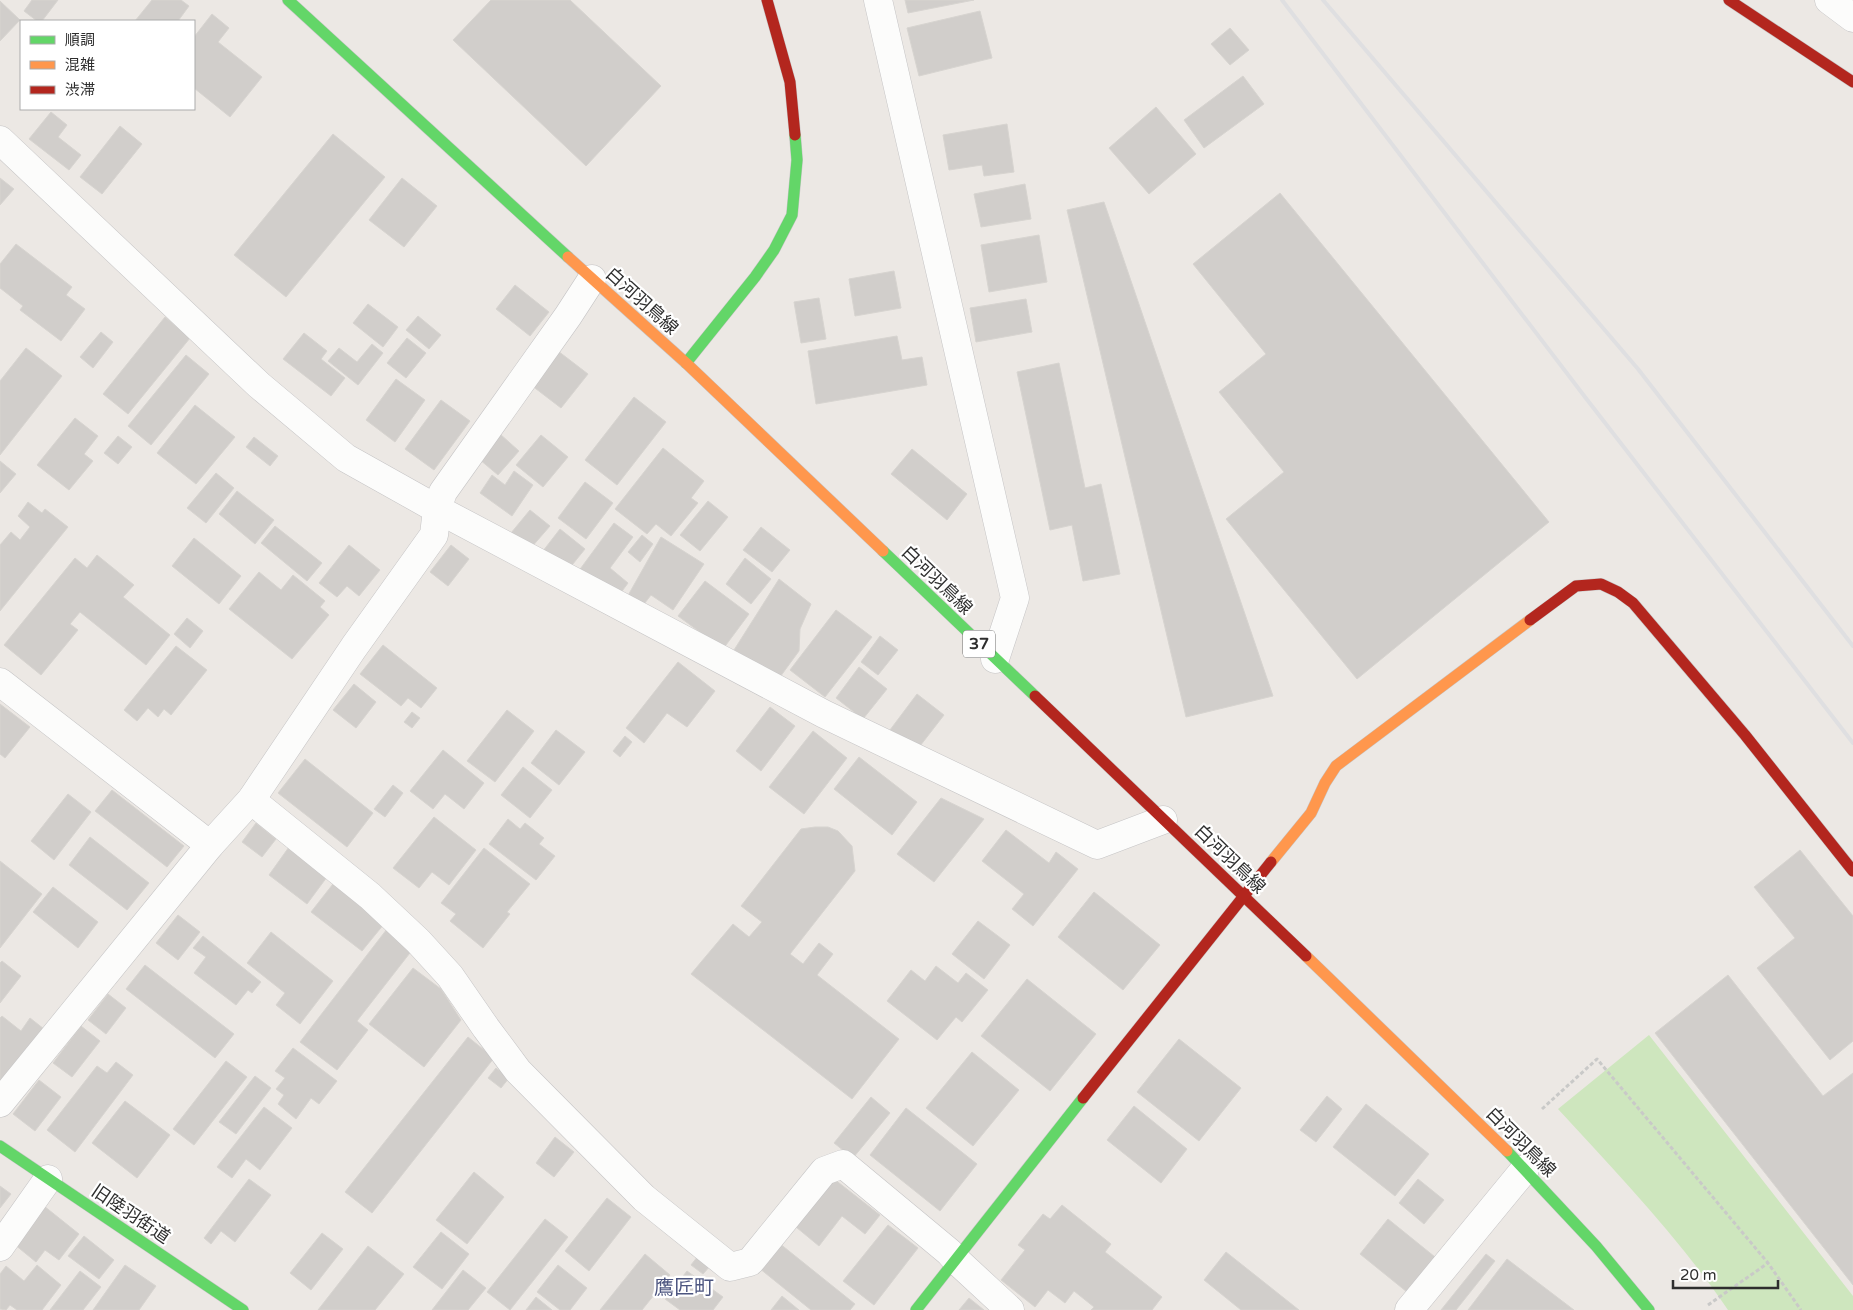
<svg xmlns="http://www.w3.org/2000/svg" width="1853" height="1310" font-family="'Varela Round','Noto Sans JP',sans-serif">
	<style>
		.green { fill: #cee6be }
		.building { fill: #d1cecb; stroke: #d7d4d0 }
		.lines { fill: none; stroke-linecap: round; stroke-linejoin: round }
		.street-casing { stroke: #c5c4c5; stroke-width: 29 }
		.fast-casing { stroke: #c5c4c5; stroke-width: 12 }
		.slow-casing { stroke: #c5c4c5; stroke-width: 12 }
		.jam-casing { stroke: #c5c4c5; stroke-width: 12 }
		.path { stroke: #c9c9c8; stroke-width: 3; stroke-dasharray: 4 2.5; stroke-linecap: butt }
		.street { stroke: #fcfcfb; stroke-width: 28 }
		.fast { stroke: #63d668; stroke-width: 11 }
		.slow { stroke: #ff974d; stroke-width: 11 }
		.jam { stroke: #b3261e; stroke-width: 11 }
		.rail { stroke: #dfdfe1; stroke-width: 4 }
		.labels { text-anchor: middle; dominant-baseline: central; stroke-width: 4.5; stroke-linejoin: round; paint-order: stroke }
		.shield { fill: #fff; stroke: #6d6d6d; stroke-width: 1 }
		.shield-label { font-size: 16px; font-weight: bold; fill: #2e2e2e }
		.street-label { font-size: 18px; fill: #2e2e2e; stroke: #fff }
		.quarter-label { font-size: 20px; fill: #4d5680; stroke: #fff }
	</style>
	<rect width="100%" height="100%" fill="#ece8e4"/>
	<!-- green -->
	<path class="green" d="M1649,1035l204,261v14h-125c-48,-71 -112,-138 -170,-201z"/>
	<!-- building -->
	<g class="building">
		<polygon points="32,0 58,0 42,21 37,21 24,11"/>
		<polygon points="152,0 181,0 189,6 178,21 135,21"/>
		<polygon points="491,0 570,0 661,86 586,166 453,40"/>
		<polygon points="905,0 974,0 908,13"/>
		<polygon points="0,1 20,20 0,41"/>
		<polygon points="980,11 992,58 919,76 907,28"/>
		<polygon points="212,14 229,28 218,42 262,77 230,117 194,88 194,37"/>
		<polygon points="1230,28 1249,50 1230,65 1211,44"/>
		<polygon points="1243,76 1264,104 1204,148 1184,120"/>
		<polygon points="1156,107 1196,154 1149,194 1109,148"/>
		<polygon points="51,112 67,125 58,137 81,155 69,170 29,139"/>
		<polygon points="1007,124 1014,172 984,176 982,165 949,170 943,135"/>
		<polygon points="120,126 142,144 102,194 80,177"/>
		<polygon points="333,134 385,177 286,297 234,255"/>
		<polygon points="0,178 14,189 0,205"/>
		<polygon points="402,178 437,206 404,247 369,220"/>
		<polygon points="1025,184 1031,219 981,227 974,194"/>
		<polygon points="1280,193 1549,522 1357,679 1226,519 1284,472 1219,392 1266,354 1193,264"/>
		<polygon points="1104,202 1273,696 1186,717 1067,210"/>
		<polygon points="1039,235 1047,282 989,292 981,245"/>
		<polygon points="16,244 72,287 66,295 85,309 61,341 20,310 23,306 0,288 0,264"/>
		<polygon points="894,271 901,308 855,316 849,279"/>
		<polygon points="515,285 549,312 530,336 496,309"/>
		<polygon points="819,298 826,339 801,343 794,302"/>
		<polygon points="1026,299 1032,332 976,342 970,308"/>
		<polygon points="368,304 398,327 383,347 353,323"/>
		<polygon points="418,316 441,335 429,349 406,330"/>
		<polygon points="165,317 190,338 128,414 103,394"/>
		<polygon points="101,332 113,342 93,368 80,357"/>
		<polygon points="304,333 327,351 321,359 345,378 331,396 283,359"/>
		<polygon points="897,336 902,360 922,357 927,385 816,404 808,351"/>
		<polygon points="407,338 426,353 406,378 387,363"/>
		<polygon points="372,344 383,353 358,385 328,361 339,348 357,362"/>
		<polygon points="26,348 62,376 0,455 0,381"/>
		<polygon points="558,351 588,374 561,408 531,385"/>
		<polygon points="186,355 209,374 151,445 128,426"/>
		<polygon points="1059,363 1085,488 1101,484 1120,574 1083,581 1072,525 1050,530 1017,372"/>
		<polygon points="396,379 425,400 395,442 366,420"/>
		<polygon points="634,397 666,422 617,485 585,460"/>
		<polygon points="441,400 470,421 434,470 405,449"/>
		<polygon points="195,405 235,437 196,484 157,453"/>
		<polygon points="75,418 98,436 84,454 93,461 69,490 37,465"/>
		<polygon points="500,434 519,451 498,475 479,459"/>
		<polygon points="541,435 568,457 543,487 516,465"/>
		<polygon points="118,436 132,447 118,464 104,453"/>
		<polygon points="254,437 278,456 270,466 246,447"/>
		<polygon points="663,448 704,481 691,498 698,503 671,536 656,524 647,534 615,509"/>
		<polygon points="912,449 967,494 947,520 891,474"/>
		<polygon points="0,461 16,474 0,493"/>
		<polygon points="514,471 533,485 512,516 480,493 492,475 505,485"/>
		<polygon points="216,473 234,488 206,523 187,508"/>
		<polygon points="585,482 613,503 586,539 558,518"/>
		<polygon points="237,491 274,520 255,544 219,514"/>
		<polygon points="708,501 728,517 700,551 680,535"/>
		<polygon points="28,502 42,513 45,509 68,527 0,611 0,545 11,532 20,540 30,527 18,516"/>
		<polygon points="530,510 550,526 530,549 511,533"/>
		<polygon points="614,523 633,537 610,568 628,583 617,598 578,572"/>
		<polygon points="275,526 322,563 307,581 261,543"/>
		<polygon points="761,527 790,550 772,572 743,550"/>
		<polygon points="560,529 585,549 568,570 543,551"/>
		<polygon points="642,535 653,544 640,562 628,552"/>
		<polygon points="661,537 704,564 673,610 651,595 641,608 626,599"/>
		<polygon points="194,538 241,576 219,604 172,566"/>
		<polygon points="349,545 380,570 359,596 347,586 337,597 319,583"/>
		<polygon points="451,545 469,559 448,586 430,572"/>
		<polygon points="97,555 134,585 123,597 170,635 146,665 80,612 70,624 78,630 41,675 4,645 75,558 87,568"/>
		<polygon points="745,558 771,579 751,604 726,584"/>
		<polygon points="259,572 281,590 293,575 325,601 320,607 329,615 292,659 229,609"/>
		<polygon points="779,579 811,604 800,629 799,651 780,677 734,650"/>
		<polygon points="705,581 749,614 723,649 678,616"/>
		<polygon points="836,610 872,637 825,697 790,670"/>
		<polygon points="187,618 203,631 190,648 174,634"/>
		<polygon points="880,636 898,650 878,675 861,662"/>
		<polygon points="383,645 437,688 421,708 408,698 401,706 360,674"/>
		<polygon points="176,646 207,670 171,715 164,709 158,717 148,708 137,721 124,710"/>
		<polygon points="678,662 715,691 687,727 667,713 644,743 626,728"/>
		<polygon points="859,667 887,689 863,719 836,698"/>
		<polygon points="354,684 376,702 356,728 333,710"/>
		<polygon points="917,694 944,715 920,746 890,730"/>
		<polygon points="0,704 30,727 5,758 0,754"/>
		<polygon points="770,707 795,726 761,771 736,751"/>
		<polygon points="507,710 534,731 495,782 467,761"/>
		<polygon points="412,712 420,718 412,728 404,722"/>
		<polygon points="556,730 585,752 559,785 531,763"/>
		<polygon points="813,731 847,758 804,814 769,787"/>
		<polygon points="625,736 632,742 620,757 613,751"/>
		<polygon points="443,750 484,783 464,809 445,794 433,809 410,791"/>
		<polygon points="859,757 917,802 892,835 834,789"/>
		<polygon points="305,759 373,813 347,847 278,793"/>
		<polygon points="523,767 552,790 530,818 501,795"/>
		<polygon points="393,785 403,793 385,817 374,809"/>
		<polygon points="112,790 184,846 167,867 95,811"/>
		<polygon points="68,794 91,812 54,860 31,841"/>
		<polygon points="941,798 984,819 934,882 897,854"/>
		<polygon points="434,817 476,850 449,885 432,872 419,888 393,868"/>
		<polygon points="508,819 520,829 525,823 544,838 539,844 555,856 536,880 489,844"/>
		<polygon points="256,823 276,839 262,857 242,842"/>
		<polygon points="815,827 828,827 838,831 852,846 855,871 790,954 803,964 819,943 833,954 817,975 899,1039 852,1099 691,974 733,924 749,937 762,922 741,906 801,829"/>
		<polygon points="1006,830 1049,863 1056,852 1078,869 1033,926 1012,909 1024,894 982,861"/>
		<polygon points="90,837 149,883 127,910 69,865"/>
		<polygon points="289,847 327,877 307,904 269,875"/>
		<polygon points="484,848 530,884 507,912 510,914 483,948 450,921 456,914 441,903"/>
		<polygon points="1800,850 1853,916 1853,1041 1830,1060 1757,968 1795,938 1754,887"/>
		<polygon points="0,861 42,894 0,948"/>
		<polygon points="333,884 384,924 362,951 311,912"/>
		<polygon points="53,887 98,922 78,948 33,912"/>
		<polygon points="1094,892 1160,945 1123,990 1058,937"/>
		<polygon points="178,915 200,932 178,960 156,943"/>
		<polygon points="978,921 1010,945 984,979 952,954"/>
		<polygon points="387,929 413,949 357,1021 368,1030 337,1070 300,1042"/>
		<polygon points="271,932 333,981 300,1024 276,1005 285,993 247,963"/>
		<polygon points="203,936 261,982 252,993 248,990 236,1005 194,973 206,957 193,948"/>
		<polygon points="2,961 21,976 0,1003 0,963"/>
		<polygon points="145,965 234,1034 215,1058 126,989"/>
		<polygon points="936,966 958,983 966,973 988,990 962,1022 956,1017 937,1040 887,1001 911,970 925,981"/>
		<polygon points="413,968 441,989 461,1020 424,1067 369,1024"/>
		<polygon points="1728,975 1823,1096 1853,1073 1853,1285 1655,1033"/>
		<polygon points="1027,979 1096,1034 1050,1091 981,1036"/>
		<polygon points="108,994 126,1008 106,1034 88,1020"/>
		<polygon points="2,1016 21,1031 30,1018 44,1029 0,1085 0,1018"/>
		<polygon points="81,1026 100,1041 72,1077 53,1063"/>
		<polygon points="468,1037 494,1058 372,1213 345,1192"/>
		<polygon points="1179,1039 1241,1088 1199,1141 1137,1092"/>
		<polygon points="293,1048 337,1081 319,1104 311,1098 296,1119 278,1104 284,1095 276,1089 285,1078 275,1071"/>
		<polygon points="972,1052 1019,1090 973,1146 926,1108"/>
		<polygon points="226,1061 247,1077 194,1145 173,1129"/>
		<polygon points="116,1062 133,1075 75,1152 47,1130 97,1066 107,1073"/>
		<polygon points="496,1068 509,1078 501,1088 488,1078"/>
		<polygon points="255,1076 271,1088 236,1134 219,1122"/>
		<polygon points="39,1080 61,1097 35,1131 13,1114"/>
		<polygon points="1327,1096 1342,1109 1316,1142 1300,1130"/>
		<polygon points="871,1097 890,1113 853,1158 834,1143"/>
		<polygon points="125,1101 170,1135 137,1178 92,1143"/>
		<polygon points="1366,1104 1429,1154 1395,1196 1333,1147"/>
		<polygon points="1134,1106 1187,1149 1161,1183 1107,1140"/>
		<polygon points="264,1107 292,1128 260,1170 246,1159 232,1178 217,1167"/>
		<polygon points="906,1108 977,1164 940,1211 870,1155"/>
		<polygon points="555,1137 574,1152 554,1177 536,1163"/>
		<polygon points="474,1172 504,1197 467,1244 436,1220"/>
		<polygon points="249,1179 271,1195 235,1242 221,1231 211,1244 204,1238"/>
		<polygon points="834,1179 880,1215 865,1234 842,1216 819,1246 796,1227"/>
		<polygon points="1418,1179 1444,1200 1424,1224 1399,1203"/>
		<polygon points="0,1186 11,1194 0,1208"/>
		<polygon points="607,1198 631,1217 589,1271 565,1251"/>
		<polygon points="1062,1205 1111,1244 1105,1252 1162,1297 1152,1310 1091,1310 1094,1307 1074,1291 1065,1303 1048,1290 1035,1307 1001,1280 1025,1250 1018,1245 1043,1214 1050,1219"/>
		<polygon points="44,1206 79,1234 59,1260 45,1250 36,1262 14,1244"/>
		<polygon points="545,1219 568,1237 510,1310 487,1292"/>
		<polygon points="1388,1219 1435,1257 1407,1292 1360,1254"/>
		<polygon points="888,1225 918,1248 874,1305 843,1281"/>
		<polygon points="441,1232 469,1254 442,1289 413,1267"/>
		<polygon points="322,1233 343,1249 311,1290 290,1273"/>
		<polygon points="84,1236 114,1260 99,1279 68,1256"/>
		<polygon points="779,1243 855,1304 850,1310 811,1310 759,1268"/>
		<polygon points="368,1246 404,1274 375,1310 318,1310"/>
		<polygon points="1226,1252 1299,1310 1241,1310 1204,1280"/>
		<polygon points="645,1254 670,1275 642,1310 600,1310"/>
		<polygon points="1486,1254 1495,1261 1456,1310 1441,1310"/>
		<polygon points="698,1256 711,1265 703,1274 691,1265"/>
		<polygon points="1507,1259 1574,1310 1468,1310"/>
		<polygon points="37,1265 61,1285 42,1310 17,1310 10,1305 6,1310 0,1309 0,1274 6,1266 24,1281"/>
		<polygon points="125,1265 156,1286 139,1310 93,1310"/>
		<polygon points="558,1265 587,1288 570,1310 560,1310 537,1292"/>
		<polygon points="463,1270 486,1288 468,1310 432,1310"/>
		<polygon points="80,1271 101,1287 83,1310 50,1310"/>
		<polygon points="687,1271 723,1297 713,1310 680,1310 665,1299"/>
		<polygon points="782,1296 799,1310 771,1310"/>
		<polygon points="536,1297 552,1310 526,1310"/>
		<polygon points="969,1298 984,1310 959,1310"/>
	</g>
	<g class="lines">
		<defs>
			<g id="street">
				<polyline points="878,0 1015,598 995,659"/>
				<polyline points="1829,0 1853,18"/>
				<polyline points="0,140 259,385 346,458 437,509 824,714 1097,845 1163,820"/>
				<polyline points="0,682 210,845"/>
				<polyline points="251,800 370,896 418,941 450,976 486,1028 518,1071 644,1198 730,1267 750,1262 824,1171 843,1164 949,1252 956,1260 1010,1310"/>
				<polyline points="0,1103 210,845 251,800 354,647 434,535 437,509 443,492 568,316 592,279"/>
				<polyline points="0,1247 48,1179"/>
				<polyline points="1409,1310 1525,1169"/>
			</g>
			<g id="fast">
				<polyline points="288,0 568,257"/>
				<polyline points="686,363 755,277 774,250 792,215 797,160 795,135"/>
				<polyline points="883,551 1035,696"/>
				<polyline points="0,1146 243,1310"/>
				<polyline points="1507,1151 1596,1246 1649,1310"/>
				<polyline points="916,1310 1083,1098"/>
			</g>
			<g id="slow">
				<polyline points="568,257 686,363 883,551"/>
				<polyline points="1271,862 1311,813 1325,783 1336,766 1530,620"/>
				<polyline points="1306,956 1507,1151"/>
			</g>
			<g id="jam">
				<polyline points="767,0 790,82 795,135"/>
				<polyline points="1729,0 1853,82"/>
				<polyline points="1530,620 1576,586 1601,584 1618,592 1633,603 1745,735 1853,871"/>
				<polyline points="1035,696 1306,956"/>
				<polyline points="1083,1098 1271,862"/>
			</g>
		</defs>
		<!-- street casing -->
		<use href="#street" class="street-casing"/>
		<!-- fast casing -->
		<use href="#fast" class="fast-casing"/>
		<!-- slow casing -->
		<use href="#slow" class="slow-casing"/>
		<!-- jam casing -->
		<use href="#jam" class="jam-casing"/>
		<!-- path -->
		<g class="path">
			<polyline points="1542,1109 1597,1059 1768,1263 1801,1310"/>
			<polyline points="1708,1305 1768,1263"/>
		</g>
		<!-- street -->
		<use href="#street" class="street"/>
		<!-- fast -->
		<use href="#fast" class="fast"/>
		<!-- slow -->
		<use href="#slow" class="slow"/>
		<!-- jam -->
		<use href="#jam" class="jam"/>
		<!-- rail -->
		<g class="rail">
			<polyline points="1282,0 1585,397 1853,743"/>
			<polyline points="1323,0 1638,369 1853,646"/>
		</g>
	</g>
	<g class="labels">
		<!-- shield labels -->
		<rect class="shield" x="963" y="630.5" width="32" height="27" rx="4"/>
		<g class="shield-label">
			<text x="979" y="644">37</text>
		</g>
		<!-- street labels -->
		<g class="street-label">
			<text transform="translate(642 301) rotate(42)">白河羽鳥線</text>
			<text transform="translate(937 580) rotate(44)">白河羽鳥線</text>
			<text transform="translate(1230 859) rotate(44)">白河羽鳥線</text>
			<text transform="translate(1521 1142) rotate(45)">白河羽鳥線</text>
			<text transform="translate(131 1214) rotate(34)">旧陸羽街道</text>
		</g>
		<!-- quarter labels -->
		<g class="quarter-label">
			<text x="684" y="1288">鷹匠町</text>
		</g>
	</g>
	<!-- legend -->
	<rect x="20" y="20" width="175" height="90" fill="#ffffff" stroke="#ababab"/>
	<rect x="30" y="36" width="25" height="8" fill="#63d668" stroke="#ababab"/>
	<text x="65" y="45" font-size="15" fill="#2e2e2e">順調</text>
	<rect x="30" y="61" width="25" height="8" fill="#ff974d" stroke="#ababab"/>
	<text x="65" y="70" font-size="15" fill="#2e2e2e">混雑</text>
	<rect x="30" y="86" width="25" height="8" fill="#b3261e" stroke="#ababab"/>
	<text x="65" y="95" font-size="15" fill="#2e2e2e">渋滞</text>
	<!-- scale -->
	<path d="M1673 1280v8h105v-8" fill="none" stroke="#2e2e2e" stroke-width="2.5"/>
	<text x="1680" y="1280" font-size="15" fill="#2e2e2e" stroke="#ffffff" stroke-width="4" paint-order="stroke">20 m</text>
</svg>
